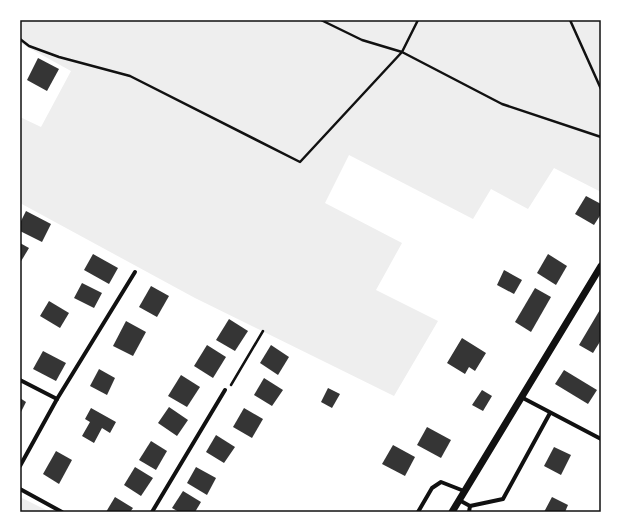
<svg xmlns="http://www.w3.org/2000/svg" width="621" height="532" font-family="'Playfair Display',serif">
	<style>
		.green { fill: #eee }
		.building { fill: #353535 }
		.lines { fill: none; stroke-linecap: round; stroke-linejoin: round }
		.path { stroke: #111; stroke-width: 2.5 }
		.minor { stroke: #111; stroke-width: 4 }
		.tertiary { stroke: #111; stroke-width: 7 }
		.neatline { fill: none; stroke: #111; stroke-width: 1.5 }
	</style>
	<rect width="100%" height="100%" fill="#fff"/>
	<!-- green -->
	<g class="green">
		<polygon points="20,20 601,20 601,192 554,168 528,209 491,189 473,219 349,155 325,203 402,243 376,290 438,321 394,396 195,298 20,203 20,117 41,127 71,71 20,43"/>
		<polygon points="20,497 50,512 20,512"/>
	</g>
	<!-- building -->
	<g class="building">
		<polygon points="38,58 59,69 47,91 27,80"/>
		<polygon points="586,196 601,204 601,214 594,225 575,214"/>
		<polygon points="26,211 51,224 42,242 20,231 20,223"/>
		<polygon points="20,243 29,248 20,263"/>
		<polygon points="93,254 118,268 109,284 84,270"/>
		<polygon points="548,254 567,266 556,285 537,273"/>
		<polygon points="504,270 522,280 514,294 497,285"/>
		<polygon points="82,283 102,293 94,308 74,298"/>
		<polygon points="151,286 169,296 157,317 139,307"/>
		<polygon points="535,288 551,297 531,332 515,322"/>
		<polygon points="49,301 69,313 60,328 40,316"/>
		<polygon points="601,308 601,340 593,353 579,345"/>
		<polygon points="229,319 248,331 235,351 216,340"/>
		<polygon points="126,321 146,332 133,356 113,346"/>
		<polygon points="462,338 486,353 475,371 469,367 465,374 447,363"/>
		<polygon points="207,345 226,357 213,378 194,366"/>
		<polygon points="271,345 289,357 278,375 260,363"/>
		<polygon points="43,351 66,363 56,381 33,369"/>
		<polygon points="99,369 115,378 107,395 90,386"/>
		<polygon points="564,370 597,390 588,404 555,384"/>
		<polygon points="181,375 200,387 187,407 168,396"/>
		<polygon points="264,378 283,390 272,406 254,395"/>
		<polygon points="328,388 340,394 332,408 321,402"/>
		<polygon points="482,390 492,396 483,411 472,405"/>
		<polygon points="20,398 26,402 20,414"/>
		<polygon points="169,407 188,420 177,436 158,423"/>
		<polygon points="91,408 116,422 110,433 102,428 94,443 82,436 90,422 85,419"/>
		<polygon points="244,408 263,419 252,438 233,427"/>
		<polygon points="427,427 451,440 441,458 417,445"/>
		<polygon points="216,435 235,447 224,463 206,452"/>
		<polygon points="151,441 167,451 156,470 139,460"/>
		<polygon points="393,445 415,457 405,476 382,464"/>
		<polygon points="554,447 571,455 561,475 544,466"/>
		<polygon points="56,451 72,460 59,484 43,474"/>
		<polygon points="135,467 153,478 141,496 124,485"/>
		<polygon points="196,467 216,478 207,495 187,483"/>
		<polygon points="183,491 201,502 195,512 179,512 172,508"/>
		<polygon points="115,497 133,508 130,512 106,512"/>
		<polygon points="552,497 568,505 565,512 544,512"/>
	</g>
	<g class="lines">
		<!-- path -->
		<g class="path">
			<polyline points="321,20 362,40 402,52 502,104 601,137"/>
			<polyline points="570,20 601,89"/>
			<polyline points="20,39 29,46 59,57 130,76 300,162 402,52 418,20"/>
			<polyline points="231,385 263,331"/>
		</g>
		<!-- minor -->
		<g class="minor">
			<polyline points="20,380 57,399"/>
			<polyline points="521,397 601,439"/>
			<polyline points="20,466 57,399 135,272"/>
			<polyline points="20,489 62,512"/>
			<polyline points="459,500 470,506 469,512"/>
			<polyline points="470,506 503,499 550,413"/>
			<polyline points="152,512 225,390"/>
			<polyline points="418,512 432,488 441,482 464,491"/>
		</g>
		<!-- tertiary -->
		<polyline class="tertiary" points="452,512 601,266"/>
	</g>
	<!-- border -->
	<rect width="621" height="532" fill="none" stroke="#ffffff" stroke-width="42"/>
	<rect x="21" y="21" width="579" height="490" class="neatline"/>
</svg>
